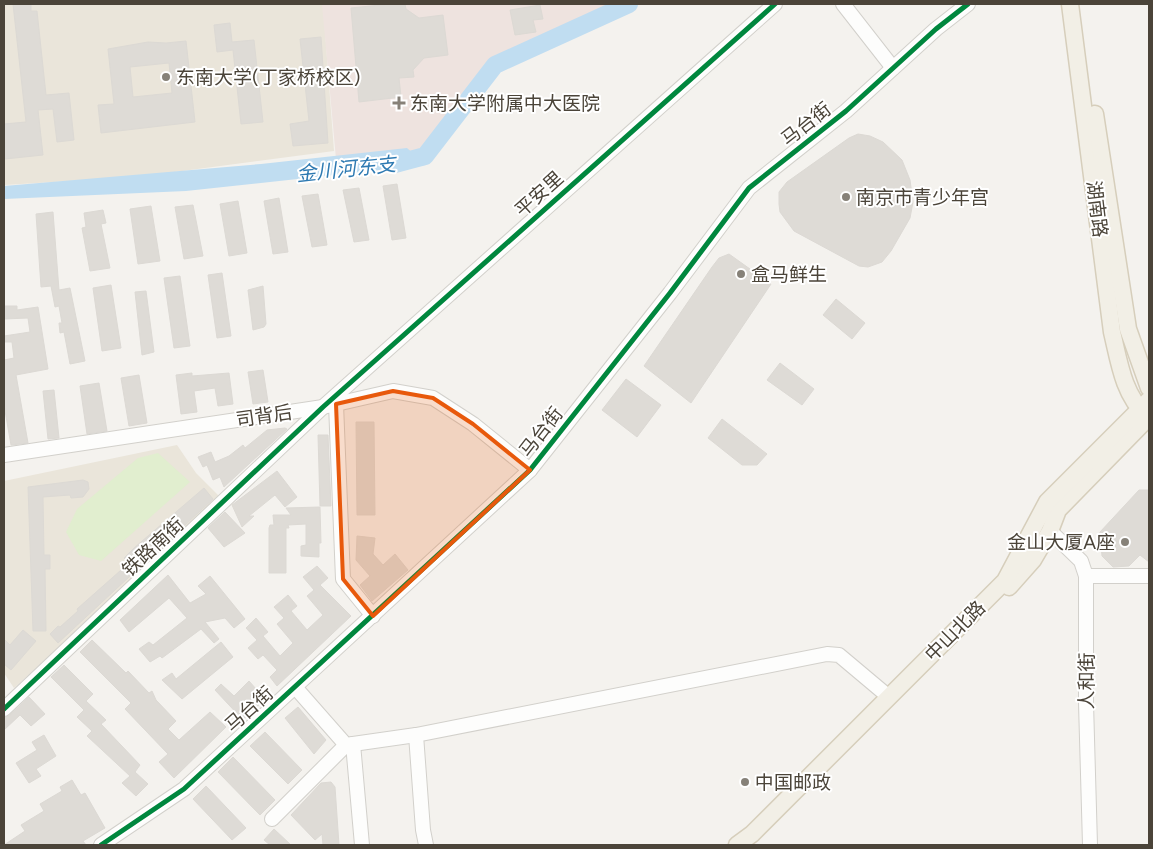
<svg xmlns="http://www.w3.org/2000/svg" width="1153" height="849" font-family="Figtree,'Noto Sans SC',sans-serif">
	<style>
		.education { fill: #eae5da }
		.medical { fill: #eee3df }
		.green { fill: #e1eecf }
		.water { fill: #c0ddf1 }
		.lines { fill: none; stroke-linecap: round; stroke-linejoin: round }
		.river { stroke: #c0ddf1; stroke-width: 18 }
		.building { fill: #dedbd6; stroke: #dcd9d4; fill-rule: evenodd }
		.minor-casing { stroke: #d2d0cb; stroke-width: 16 }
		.major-casing { stroke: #d6cebb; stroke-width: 19 }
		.minor { stroke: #fdfdfc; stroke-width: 14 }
		.major { stroke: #f2efe6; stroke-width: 16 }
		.cycleway-casing { stroke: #fff; stroke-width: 8 }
		.cycleway { stroke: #00873e; stroke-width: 5 }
		.marked { fill: #e8590c; fill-opacity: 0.2; stroke: #e8590c; stroke-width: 4; stroke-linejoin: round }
		.poi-dot { fill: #868178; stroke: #fff; stroke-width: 2 }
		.labels { text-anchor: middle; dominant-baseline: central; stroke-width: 4; stroke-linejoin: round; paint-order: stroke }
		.poi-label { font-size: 19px; fill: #4b4439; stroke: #fff; text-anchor: start }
		.street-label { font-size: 19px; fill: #4b4439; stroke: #fff }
		.water-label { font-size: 20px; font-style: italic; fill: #2e7ab2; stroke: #fff }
	</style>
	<rect width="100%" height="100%" fill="#f4f2ee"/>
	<!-- education -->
	<g class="education">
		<polygon points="4,4 323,4 334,151 137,177 4,185"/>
		<polygon points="177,445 196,473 224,501 184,534 14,688 4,673 4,481"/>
	</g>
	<!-- medical -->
	<polygon class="medical" points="322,4 635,4 495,65 425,156 404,163 337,170"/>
	<!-- green -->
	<polygon class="green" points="158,453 190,482 101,561 79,555 66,532 77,509 138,458"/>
	<!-- water -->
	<polygon class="water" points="407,148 426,165 186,191 4,199 4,186 261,164"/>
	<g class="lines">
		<!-- river -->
		<polyline class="river" points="395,164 425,156 495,65 629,4"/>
	</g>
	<!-- building -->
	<g class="building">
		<polygon points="13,4 31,4 31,11 37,11 46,95 69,93 74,140 57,142 53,109 38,110 43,155 5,159 4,124 26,122"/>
		<polygon points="390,4 405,4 406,9 419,18 443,15 448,55 424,58 413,70 414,77 399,78 401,97 359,102 351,8"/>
		<polygon points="540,5 543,19 533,20 536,32 515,35 510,10"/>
		<polygon points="230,23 232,42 254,40 263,122 241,124 233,50 217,52 214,25"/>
		<polygon points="321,37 328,143 293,146 290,124 309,121 300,39"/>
		<path d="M186,41l9,81 -94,11 -3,-28 16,-1 -6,-55 40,-7 18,1zM169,63l3,30 -39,4 -3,-30z"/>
		<polygon points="858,134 870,136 883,142 902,160 910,180 913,202 910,218 891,251 882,262 868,267 859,266 794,231 780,212 779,204 779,192 787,182 849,138"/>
		<polygon points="397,184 406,238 392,240 383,186"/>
		<polygon points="359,188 369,240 354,242 343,190"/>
		<polygon points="318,194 327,245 312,247 302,196"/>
		<polygon points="279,198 288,252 273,254 264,201"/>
		<polygon points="238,201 247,253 229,256 220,204"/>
		<polygon points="193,205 203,256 184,259 175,207"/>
		<polygon points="151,206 160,261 138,264 130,209"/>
		<polygon points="103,210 106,223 101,224 110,268 90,271 82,228 86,227 84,213"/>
		<polygon points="53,212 59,290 70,288 85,361 70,364 64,332 60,333 59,323 62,323 59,306 55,307 51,286 41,287 36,214"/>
		<polygon points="729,254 771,284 691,403 644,366 712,267 719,258"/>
		<polygon points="222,273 231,336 217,338 208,275"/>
		<polygon points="180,276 190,346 174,348 164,278"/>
		<polygon points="111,285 121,348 102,351 93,288"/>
		<polygon points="263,286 266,324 264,327 253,330 248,290"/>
		<polygon points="146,291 154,352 142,355 135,292"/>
		<polygon points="836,299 865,323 852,339 823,315"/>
		<polygon points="4,306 17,306 17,310 38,307 48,369 16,375 28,443 11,445 4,405 4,360 14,358 12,342 4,342 4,336 30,332 28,318 4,319"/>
		<polygon points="780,363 814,389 802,405 767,380"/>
		<polygon points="263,370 268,402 253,404 248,372"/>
		<polygon points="192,373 192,376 229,373 233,404 218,406 215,388 194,391 197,412 181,414 176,375"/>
		<polygon points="139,375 147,423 129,426 121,378"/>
		<polygon points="626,379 661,405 637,437 602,410"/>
		<polygon points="99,383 107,431 87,434 80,386"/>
		<polygon points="54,390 59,438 48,439 43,391"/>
		<polygon points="722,419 767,454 757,465 742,465 708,438"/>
		<polygon points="356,422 374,422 375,515 357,515"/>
		<polygon points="285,428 287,429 224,487 220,477 213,480 207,465 203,467 198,457 211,452 215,462 229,456 243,445 245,448 267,430"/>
		<polygon points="318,435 328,435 331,506 320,506"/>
		<polygon points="277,471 297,497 285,507 275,495 249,516 254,516 242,527 232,505"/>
		<polygon points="83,480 88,482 89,489 83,497 71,498 70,495 43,497 44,555 50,555 50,569 45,569 46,631 33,631 28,487"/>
		<polygon points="204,488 213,499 58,643 50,634 58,626 60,627 78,611 77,609 129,563 124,558 134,548"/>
		<polygon points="1139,490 1149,490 1149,562 1140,555 1129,566 1113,567 1102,556 1100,532"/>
		<polygon points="320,507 321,543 319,543 319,557 301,556 301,546 306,545 306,524 288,525 289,528 286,528 286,573 269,573 269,528 270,525 274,525 273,515 291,515 286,508"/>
		<polygon points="225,512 245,533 224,547 208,528"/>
		<polygon points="357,536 375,538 373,554 383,565 395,554 408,570 372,601 360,585 370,576 356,560"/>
		<polygon points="317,566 328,578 320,585 351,616 277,686 270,677 277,670 263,655 258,659 248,648 257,640 246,628 256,618 268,632 263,636 280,656 293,643 277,624 284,618 274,607 288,595 297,606 291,611 307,630 323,615 307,596 314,590 303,577"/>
		<polygon points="168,575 190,603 206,594 198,586 210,576 245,619 234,628 225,618 205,622 219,639 214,643 201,629 162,658 160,656 150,662 139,649 149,642 153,645 187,618 169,598 129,632 120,620"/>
		<polygon points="23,630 36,641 11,670 4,664 4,639 10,645"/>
		<polygon points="92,640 126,673 128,671 149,693 152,691 156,700 176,721 168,729 179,740 210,712 226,727 174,778 159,762 168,754 125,709 131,703 80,652"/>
		<polygon points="221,642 233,657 182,699 162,680 172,673 176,679"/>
		<polygon points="64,665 93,694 86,701 106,720 101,724 140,765 135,772 148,784 136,796 122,783 130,776 87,736 92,731 77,717 84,710 51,677"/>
		<polygon points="249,681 265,699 243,720 215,690 221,684 234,696"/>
		<polygon points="29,697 45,714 31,726 20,715 4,730 4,718 10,715"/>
		<polygon points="298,707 326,740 314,754 285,718"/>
		<polygon points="265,732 302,770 288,784 250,746"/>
		<polygon points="44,735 56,756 36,769 41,776 29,783 16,763 37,750 32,742"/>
		<polygon points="233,757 275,800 260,815 218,772"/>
		<polygon points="72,780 81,795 85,793 105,828 83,841 86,845 4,845 25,831 21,825 44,811 40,804 62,791 60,787"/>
		<polygon points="331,782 335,787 339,845 323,845 322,834 315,840 291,815 321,783"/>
		<polygon points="206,786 246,828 232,840 193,799"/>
		<polygon points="274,829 291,845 270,845 264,840"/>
	</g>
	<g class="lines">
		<defs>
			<g id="minor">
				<polyline points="843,4 893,68"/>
				<polyline points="336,404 343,579 373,616"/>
				<polyline points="4,455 323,407 393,391 433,398 473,424 530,470"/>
				<polyline points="1050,531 1081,561 1086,576 1086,703 1090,845"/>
				<polyline points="1086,576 1149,576"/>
				<polyline points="295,687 346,745 416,735"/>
				<polyline points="4,709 323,407 775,4"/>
				<polyline points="353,744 362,845"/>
				<polyline points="272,819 346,745"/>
				<polyline points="101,845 184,789 530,470 670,293 749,188 846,111 936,29 968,4"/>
				<polyline points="426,845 423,830 416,735 827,654 839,655 889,697"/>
			</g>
			<g id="major">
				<path d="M1070,4l42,328c7,29 11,62 34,83"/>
				<polyline points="1095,114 1128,329 1149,388"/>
				<polyline points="1009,587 1033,560 1050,531 1058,510 1149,417"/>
				<polyline points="737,845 752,834 1005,581 1047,502 1149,400"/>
			</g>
		</defs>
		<!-- minor casing -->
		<use href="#minor" class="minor-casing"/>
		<!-- major casing -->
		<use href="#major" class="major-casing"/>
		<!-- minor -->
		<use href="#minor" class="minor"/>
		<!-- major -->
		<use href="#major" class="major"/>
		<defs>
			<g id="cycleway">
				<polyline points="4,709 323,407 775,4"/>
				<polyline points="101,845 184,789 530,470 670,293 749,188 846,111 936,29 968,4"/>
			</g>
		</defs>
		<!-- cycleway casing -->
		<use href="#cycleway" class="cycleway-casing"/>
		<!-- cycleway -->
		<use href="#cycleway" class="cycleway"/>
	</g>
	<!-- marked area -->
	<path class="marked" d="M393,391l40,7 40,26 57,46 -157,146 -30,-37 -7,-175z"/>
	<!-- markers -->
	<g class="poi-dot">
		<circle cx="166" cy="77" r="5"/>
		<path d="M396.5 95.5h5v5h5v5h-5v5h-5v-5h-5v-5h5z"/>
		<circle cx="846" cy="197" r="5"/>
		<circle cx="741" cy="274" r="5"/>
		<circle cx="1125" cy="542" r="5"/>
		<circle cx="745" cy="782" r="5"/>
	</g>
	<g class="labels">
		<!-- poi labels -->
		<g class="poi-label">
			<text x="176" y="77">东南大学(丁家桥校区)</text>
			<text x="410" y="103">东南大学附属中大医院</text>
			<text x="856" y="197">南京市青少年宫</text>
			<text x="751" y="274">盒马鲜生</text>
			<text x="1115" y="542" text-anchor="end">金山大厦A座</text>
			<text x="755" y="782">中国邮政</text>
		</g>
		<!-- street labels -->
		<g class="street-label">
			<text transform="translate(806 124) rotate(-38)">马台街</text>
			<text transform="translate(539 194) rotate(-42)">平安里</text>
			<text transform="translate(1097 209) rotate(83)">湖南路</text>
			<text transform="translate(264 416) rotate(-8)">司背后</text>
			<text transform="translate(541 432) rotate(-52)">马台街</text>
			<text transform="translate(153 547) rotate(-43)">铁路南街</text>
			<text transform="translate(955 631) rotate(-45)">中山北路</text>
			<text transform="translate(1086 681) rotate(-90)">人和街</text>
			<text transform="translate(249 709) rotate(-42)">马台街</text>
		</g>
		<!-- water labels -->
		<g class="water-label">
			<text transform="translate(346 169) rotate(-6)">金川河东支</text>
		</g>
	</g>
	<!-- border -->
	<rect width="1153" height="849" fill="none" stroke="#4b4439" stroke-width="10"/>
</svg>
